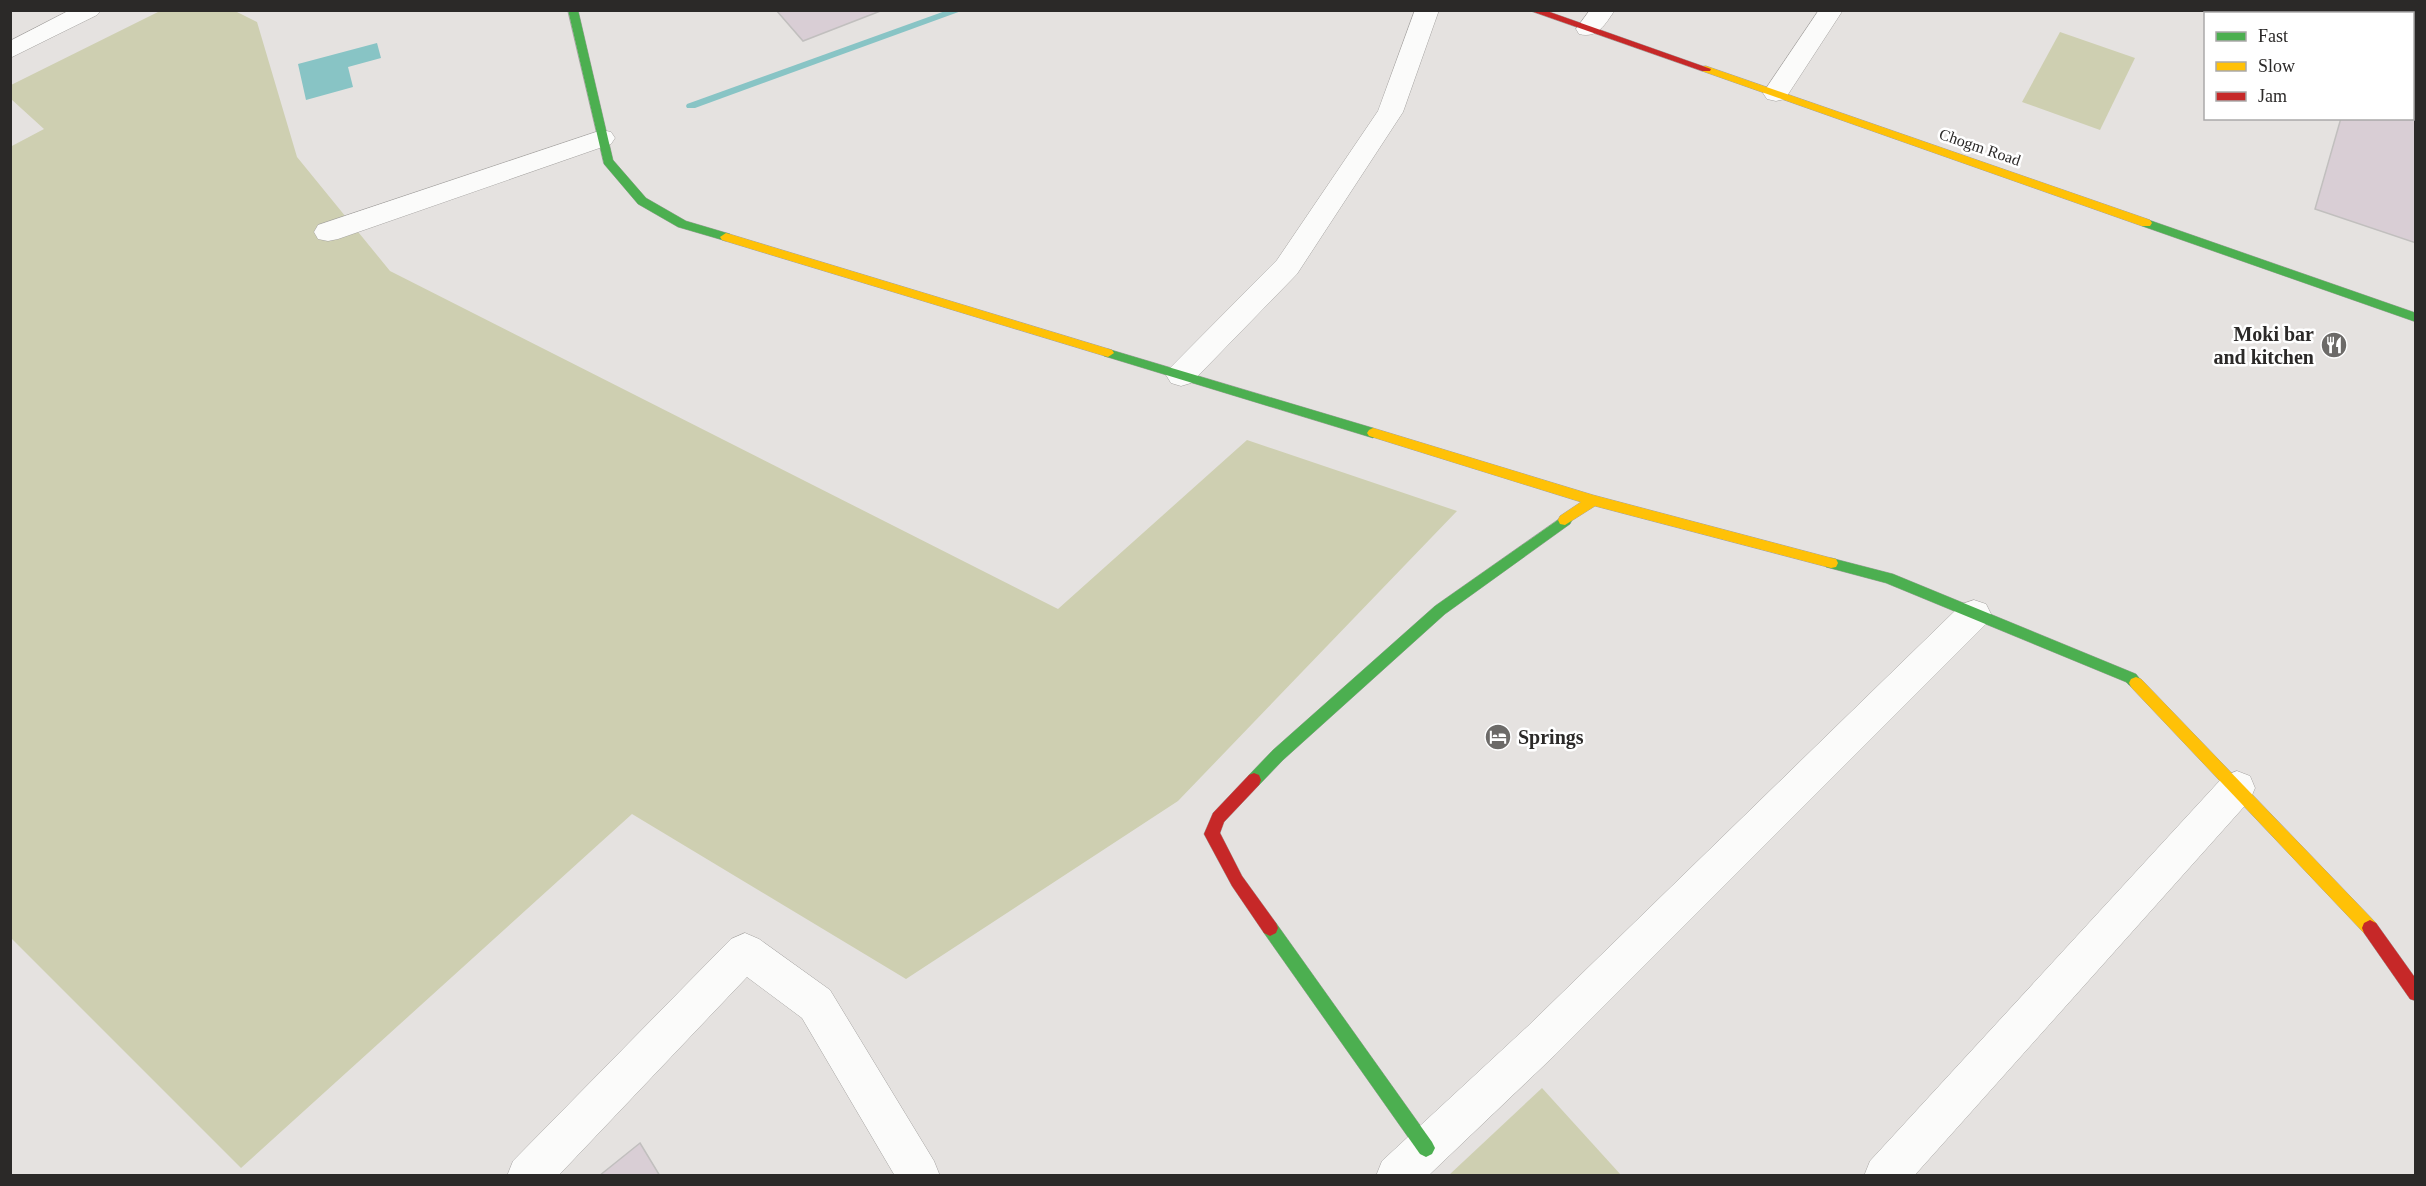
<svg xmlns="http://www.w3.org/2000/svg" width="2426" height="1186" font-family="Georgia,serif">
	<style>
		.green { fill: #cecfb1 }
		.water { fill: #88c4c5 }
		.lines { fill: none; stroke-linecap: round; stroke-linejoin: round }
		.stream { fill: #88c4c5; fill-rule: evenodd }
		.building { fill: #d9ced5; stroke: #c1bfbe; stroke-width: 1.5 }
		.street-casing { stroke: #a5a3a1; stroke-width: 1 }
		.fast-casing { stroke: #a5a3a1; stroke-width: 1 }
		.slow-casing { stroke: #a5a3a1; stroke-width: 1 }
		.jam-casing { stroke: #a5a3a1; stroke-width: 1 }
		.street { fill: #fbfbfa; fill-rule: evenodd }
		.fast { fill: #4caf50; fill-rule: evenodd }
		.slow { fill: #ffc107; fill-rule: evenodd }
		.jam { fill: #c62828; fill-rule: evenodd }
		.labels { text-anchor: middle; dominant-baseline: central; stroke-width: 5; stroke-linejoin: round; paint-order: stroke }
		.far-street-label { font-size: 16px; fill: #2b2928; stroke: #fff }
		.poi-label { font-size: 20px; font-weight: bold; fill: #2b2928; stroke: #fff; text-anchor: end }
	</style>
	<rect width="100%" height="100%" fill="#e5e2e0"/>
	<!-- green -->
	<g class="green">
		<polygon points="160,11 235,11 257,22 297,157 390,271 1058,609 1247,440 1457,511 1178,801 906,979 632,814 241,1168 11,938 10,147 44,129 11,99 11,85"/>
		<polygon points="2060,32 2135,58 2100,130 2022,102"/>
		<polygon points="1542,1088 1621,1175 1449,1175"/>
	</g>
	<!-- water -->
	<polygon class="water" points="377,43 381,58 348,67 353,87 306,100 298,64"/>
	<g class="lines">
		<!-- stream -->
		<polygon class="stream" points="948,10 964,10 695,108 687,108 686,106 687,104"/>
	</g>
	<!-- building -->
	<g class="building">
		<polygon points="776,10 883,10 803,41"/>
		<polygon points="2412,93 2416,94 2416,243 2315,209 2341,118 2412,118"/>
		<polygon points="640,1143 660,1176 599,1176"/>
	</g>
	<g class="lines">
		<defs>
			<g id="street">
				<polygon points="70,10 101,10 97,15 10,58 10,41"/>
				<polygon points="1415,10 1439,10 1403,112 1297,274 1191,383 1181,386 1171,383 1166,375 1171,367 1277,260 1378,111"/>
				<path d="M1590,10h25c-10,14 -17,29 -36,24l-3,-5z"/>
				<polygon points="1819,10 1843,10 1785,99 1776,101 1767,99 1763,93"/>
				<polygon points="602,130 611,132 615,138 611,144 338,239 328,241 318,239 314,232 318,225"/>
				<polygon points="1974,600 1986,604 1991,614 1986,624 1556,1054 1428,1176 1376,1176 1382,1161 1528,1026 1962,604"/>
				<polygon points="2237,771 2250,776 2255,788 2250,800 1914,1176 1864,1176 1870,1161 2224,776"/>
				<polygon points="745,933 759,939 830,990 934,1161 940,1176 895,1176 802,1018 747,977 558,1176 507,1176 513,1161 731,939"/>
			</g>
			<g id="fast">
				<polygon points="568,10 578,10 613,160 646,198 686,221 730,234 730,240 726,241 678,227 638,204 604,164"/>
				<polygon points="2146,219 2416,313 2416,322 2142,226 2142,220"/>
				<polygon points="1108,349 1373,428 1379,433 1373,438 1104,356 1102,353 1104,350"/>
				<polygon points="1565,515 1570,516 1572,520 1570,524 1445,614 1283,760 1259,785 1254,787 1249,785 1247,780 1249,775 1273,750 1435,606"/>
				<path d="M1831,558l62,16 243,100 7,9 -2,4c-7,3 -10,0 -15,-5l-240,-99 -60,-16 -2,-4 2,-4z"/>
				<polygon points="1270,920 1276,923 1432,1142 1435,1148 1432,1154 1426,1157 1420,1154 1264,933 1262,928 1264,923"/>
			</g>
			<g id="slow">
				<polygon points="1706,66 2150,220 2152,223 2150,226 2142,226 1702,71 1702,67"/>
				<polygon points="726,233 1112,350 1114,353 1108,357 722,240 720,237"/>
				<polygon points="1373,428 1593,495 1831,558 1836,559 1838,563 1836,567 1831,568 1595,506 1565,525 1560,524 1558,520 1560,516 1581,502 1369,436 1367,433 1369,430"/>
				<polygon points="2136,677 2141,679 2376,923 2378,928 2376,933 2370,936 2364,933 2131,687 2129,683 2131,679"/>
			</g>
			<g id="jam">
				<polygon points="1528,10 1544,10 1711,69 1710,71 1702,71"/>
				<polygon points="1254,773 1259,775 1261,780 1259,785 1224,822 1220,833 1242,876 1276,923 1278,928 1276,933 1270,936 1264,933 1232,886 1204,834 1213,813 1249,775"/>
				<polygon points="2370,920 2376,923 2416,979 2416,1001 2410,999 2364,933 2362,928 2364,923"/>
			</g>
		</defs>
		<!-- street casing -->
		<use href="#street" class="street-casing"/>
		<!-- fast casing -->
		<use href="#fast" class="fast-casing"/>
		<!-- slow casing -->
		<use href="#slow" class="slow-casing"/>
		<!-- jam casing -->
		<use href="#jam" class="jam-casing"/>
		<!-- street -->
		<use href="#street" class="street"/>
		<!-- fast -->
		<use href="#fast" class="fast"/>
		<!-- slow -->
		<use href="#slow" class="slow"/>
		<!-- jam -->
		<use href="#jam" class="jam"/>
	</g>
	<!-- icons -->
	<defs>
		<symbol id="restaurant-disc" viewBox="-11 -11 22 22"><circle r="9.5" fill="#6c6a68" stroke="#fff"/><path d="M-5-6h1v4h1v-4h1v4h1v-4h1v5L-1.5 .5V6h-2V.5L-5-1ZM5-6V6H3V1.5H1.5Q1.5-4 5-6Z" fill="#fff"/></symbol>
		<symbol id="hotel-disc" viewBox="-11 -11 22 22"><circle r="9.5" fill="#6c6a68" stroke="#fff"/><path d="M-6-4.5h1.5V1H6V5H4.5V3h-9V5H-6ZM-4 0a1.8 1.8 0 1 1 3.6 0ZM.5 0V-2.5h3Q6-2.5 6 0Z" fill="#fff"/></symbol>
	</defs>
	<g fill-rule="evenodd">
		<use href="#restaurant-disc" x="2319" y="330" width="30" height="30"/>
		<use href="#hotel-disc" x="1483" y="722" width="30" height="30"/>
	</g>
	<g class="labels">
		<!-- far-street labels -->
		<g class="far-street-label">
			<text transform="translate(1980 147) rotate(19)">Chogm Road</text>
		</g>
		<!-- poi labels -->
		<g class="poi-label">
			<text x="2314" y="334">Moki bar<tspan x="2314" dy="23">and kitchen</tspan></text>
			<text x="1518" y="737" text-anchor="start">Springs</text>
		</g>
	</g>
	<!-- border -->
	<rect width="2426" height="1186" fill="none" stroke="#2b2928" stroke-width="24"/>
	<!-- legend -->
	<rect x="2204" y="12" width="210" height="108" fill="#ffffff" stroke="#aaa9a9" stroke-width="1.5"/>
	<rect x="2216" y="32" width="30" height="9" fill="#4caf50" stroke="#aaa9a9" stroke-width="1.5"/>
	<text x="2258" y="42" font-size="18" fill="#2b2928">Fast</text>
	<rect x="2216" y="62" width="30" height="9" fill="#ffc107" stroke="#aaa9a9" stroke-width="1.5"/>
	<text x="2258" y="72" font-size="18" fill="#2b2928">Slow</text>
	<rect x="2216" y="92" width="30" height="9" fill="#c62828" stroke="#aaa9a9" stroke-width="1.5"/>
	<text x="2258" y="102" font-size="18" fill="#2b2928">Jam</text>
</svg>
